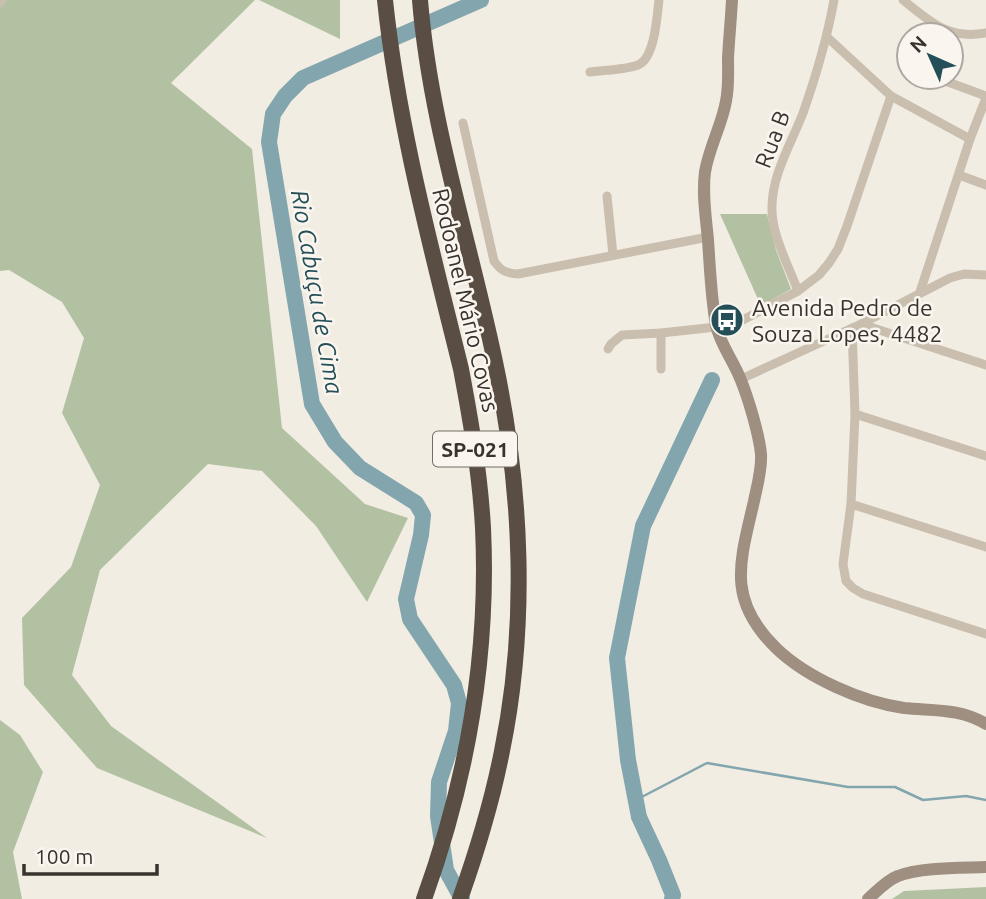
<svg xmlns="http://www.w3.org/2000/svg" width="986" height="899" font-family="Ubuntu,sans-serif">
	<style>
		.green { fill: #b3c1a3 }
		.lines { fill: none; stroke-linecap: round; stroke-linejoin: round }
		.stream { stroke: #83a6ae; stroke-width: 2.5 }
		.river { stroke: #83a6ae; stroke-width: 16 }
		.street { stroke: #cabfaf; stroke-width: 9 }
		.secondary { stroke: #9e8f80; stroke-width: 12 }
		.highway { stroke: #5a4e44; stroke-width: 16 }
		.labels { text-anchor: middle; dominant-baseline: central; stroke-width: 5; stroke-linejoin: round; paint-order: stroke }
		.shield { fill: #faf6ef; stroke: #746d66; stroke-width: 2 }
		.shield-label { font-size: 21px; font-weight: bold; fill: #3a322c }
		.street-label { font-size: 23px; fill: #3a322c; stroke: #faf6ef }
		.poi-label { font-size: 23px; fill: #3a322c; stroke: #faf6ef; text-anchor: start }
		.water-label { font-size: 24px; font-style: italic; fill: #244e58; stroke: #faf6ef }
	</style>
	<rect width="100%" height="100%" fill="#f2ede3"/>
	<!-- green -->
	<g class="green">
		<polygon points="0,0 255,0 171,83 252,149 282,428 365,504 408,518 367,602 316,526 262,471 208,464 100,570 72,675 111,726 267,838 97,768 24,685 22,618 71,567 100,485 62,413 84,338 62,302 9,270 0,271"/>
		<polygon points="259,0 340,0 340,39"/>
		<polygon points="720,214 767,214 776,250 791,289 761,306"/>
		<polygon points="0,720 20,735 43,772 13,852 22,899 0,899"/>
		<polygon points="986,887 986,899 892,899 904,891"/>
	</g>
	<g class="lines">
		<!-- stream -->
		<polyline class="stream" points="636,800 707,763 848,787 895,787 923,800 966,796 986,800"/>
		<!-- river -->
		<g class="river">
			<polyline points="462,899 446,870 438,816 439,782 456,731 459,703 454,685 410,619 406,599 421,535 423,515 416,503 360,468 335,442 312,404 269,142 273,114 285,96 303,78 481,0"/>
			<polyline points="672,899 673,895 659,860 639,817 628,760 617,658 643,526 712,380"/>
		</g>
		<!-- street -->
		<g class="street">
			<path d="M903,0c28,22 45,40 83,33"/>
			<polyline points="0,3 2,0"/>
			<polyline points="827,37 891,96 970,139"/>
			<path d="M590,72c13,-2 39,-2 50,-8 15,-9 17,-48 19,-64"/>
			<polyline points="937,78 986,96"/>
			<path d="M463,123l31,138c7,10 12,12 24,13l190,-37"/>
			<polyline points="959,175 986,185"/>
			<polyline points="607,196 613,255"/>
			<path d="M798,291c-9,-24 -26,-56 -26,-81 -1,-34 19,-66 31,-97 13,-37 24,-74 31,-113"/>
			<polyline points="920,292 970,139 986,98"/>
			<polyline points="861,324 986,365"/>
			<polyline points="852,328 855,414 851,504 843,564 846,581 853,588 863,594 986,634"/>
			<polyline points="718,333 798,291 819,275 829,263 838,249 847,226 891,96"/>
			<polyline points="608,349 611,344 622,335 661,333 716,327"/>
			<polyline points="661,369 661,333"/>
			<polyline points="741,379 861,324 950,278 964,274 986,275"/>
			<polyline points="855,414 986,456"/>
			<polyline points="851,504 986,547"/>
		</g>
		<!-- secondary -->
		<g class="secondary">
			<path d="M732,0c-1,19 -3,39 -4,58 0,14 1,29 -2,43 -4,24 -17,46 -21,71 -3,23 1,45 3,68 2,28 3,57 8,85 4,19 17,35 24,53 8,19 19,56 21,76 1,16 -4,32 -7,47 -14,61 -28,98 22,147 31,30 86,54 128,60 29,3 56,0 82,16"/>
			<path d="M868,899c9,-8 19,-19 30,-23 23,-9 63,-8 88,-9"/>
		</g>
		<!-- highway -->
		<g class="highway">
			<path d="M385,0c13,125 46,247 76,369 10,53 19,105 22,159 6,127 -16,252 -59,371"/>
			<path d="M420,0c10,123 50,242 75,362 27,127 33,262 7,389 -10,51 -25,100 -42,148"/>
		</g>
	</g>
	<!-- icons -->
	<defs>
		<symbol id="bus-disc" viewBox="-11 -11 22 22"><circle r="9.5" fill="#244e58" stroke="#faf6ef"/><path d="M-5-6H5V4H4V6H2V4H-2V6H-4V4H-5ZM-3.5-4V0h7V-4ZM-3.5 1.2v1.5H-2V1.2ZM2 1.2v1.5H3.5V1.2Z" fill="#fff"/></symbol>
	</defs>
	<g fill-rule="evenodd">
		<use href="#bus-disc" x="708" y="301" width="38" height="38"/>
	</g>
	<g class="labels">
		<!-- shield labels -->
		<rect class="shield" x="433" y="431.5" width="84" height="35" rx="5"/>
		<g class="shield-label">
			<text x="475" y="449">SP-021</text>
		</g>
		<!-- street labels -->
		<g class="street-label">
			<text transform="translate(772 139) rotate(-69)">Rua B</text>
			<text transform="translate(466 300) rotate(77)">Rodoanel Mário Covas</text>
		</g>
		<!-- poi labels -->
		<g class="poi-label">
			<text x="752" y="307">Avenida Pedro de<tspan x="752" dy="26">Souza Lopes, 4482</tspan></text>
		</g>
		<!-- water labels -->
		<g class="water-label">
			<text transform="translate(317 292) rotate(80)">Rio Cabuçu de Cima</text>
		</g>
	</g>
	<!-- north arrow -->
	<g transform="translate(930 56) rotate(315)"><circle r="33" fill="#faf6ef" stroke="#ada8a1" stroke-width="2"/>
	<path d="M0-5L12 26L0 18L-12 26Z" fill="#244e58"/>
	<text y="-10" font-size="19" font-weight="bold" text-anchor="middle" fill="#3a322c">N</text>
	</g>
	<!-- scale -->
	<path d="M24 864v10h133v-10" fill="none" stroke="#3a322c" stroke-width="3.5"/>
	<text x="35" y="864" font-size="21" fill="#3a322c" stroke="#faf6ef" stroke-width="5" paint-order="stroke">100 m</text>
</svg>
